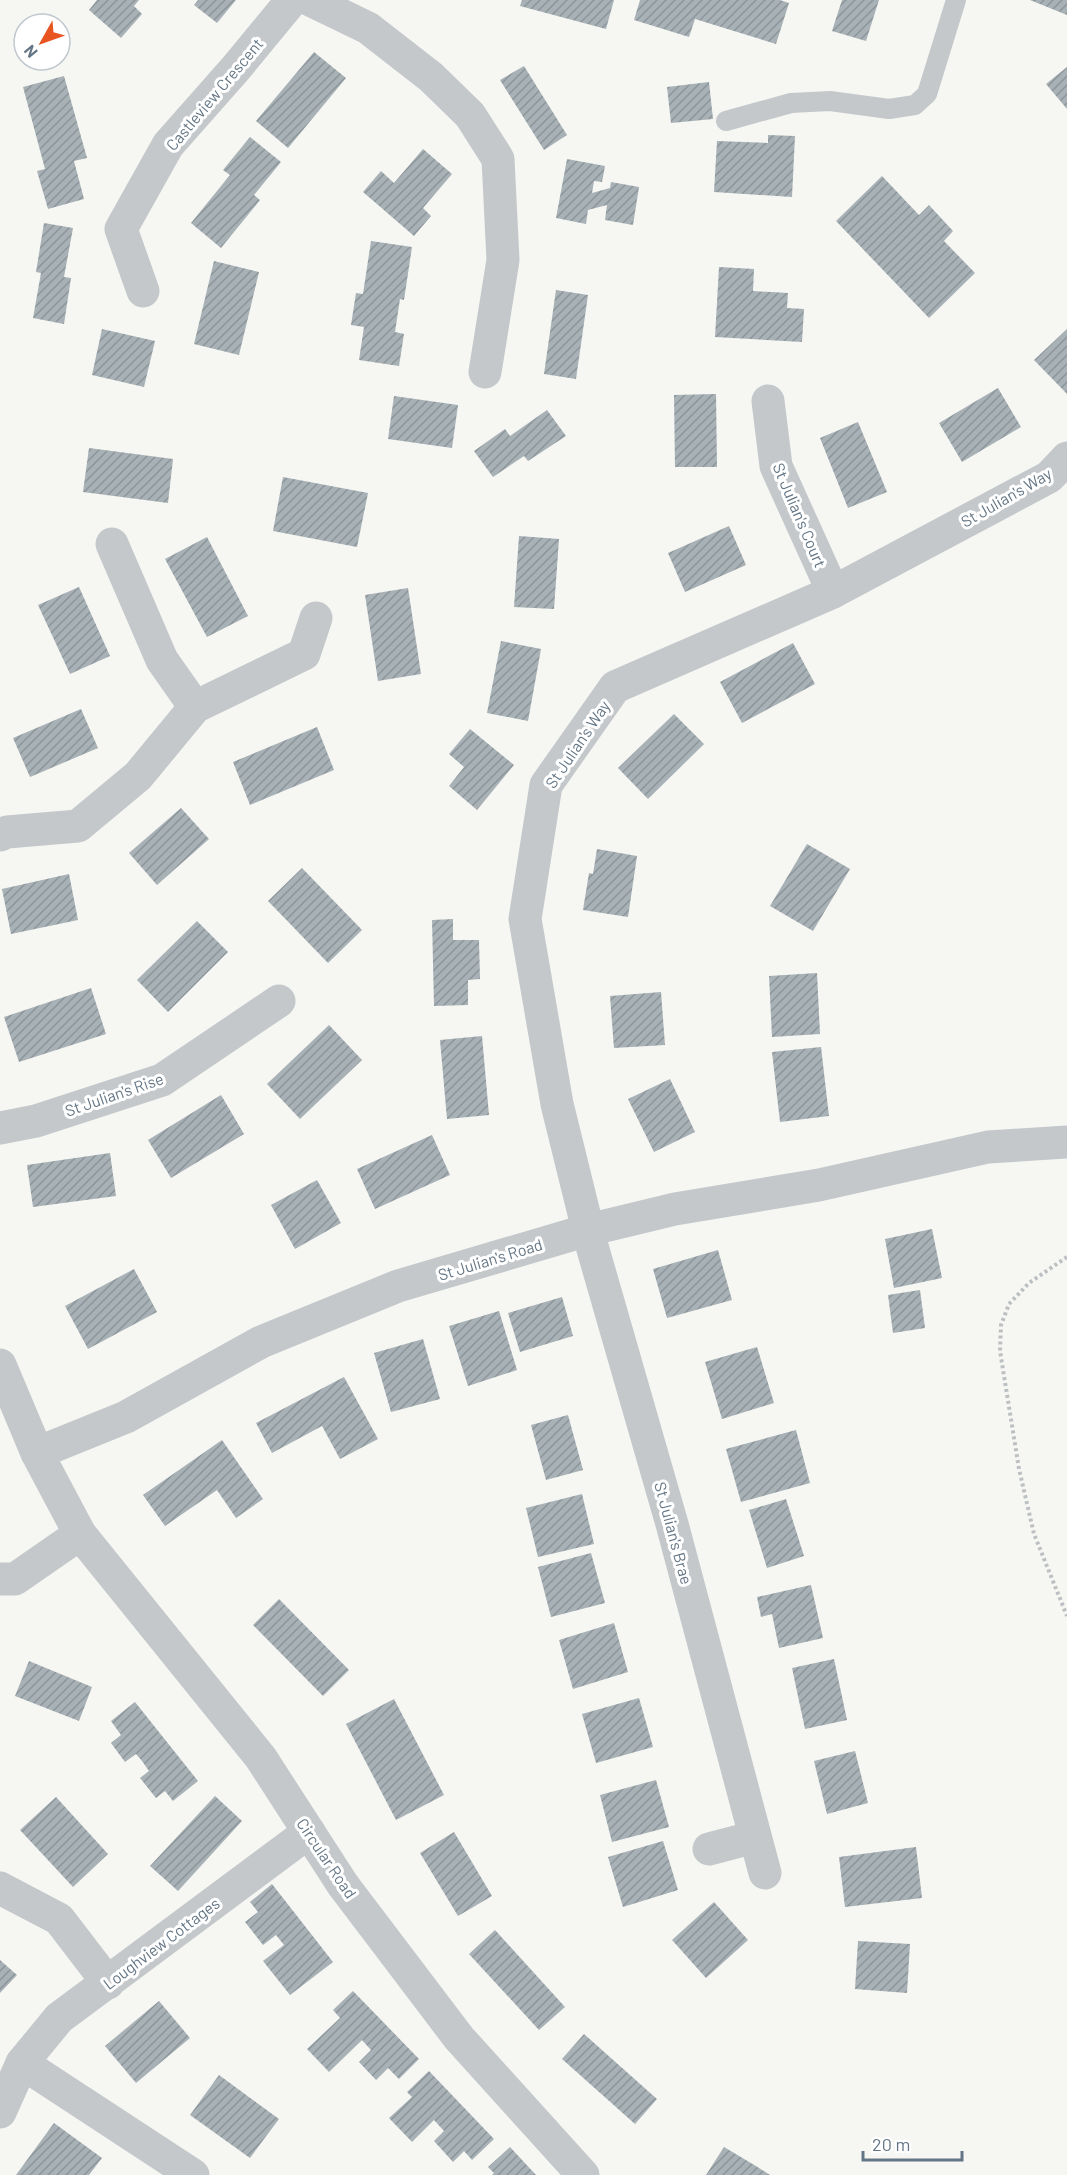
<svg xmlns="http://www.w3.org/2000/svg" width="1067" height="2175" font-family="Barlow,sans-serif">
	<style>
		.building { fill: url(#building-hatch) }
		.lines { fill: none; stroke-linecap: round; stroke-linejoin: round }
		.path { stroke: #bdc0c2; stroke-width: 4; stroke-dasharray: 3 3; stroke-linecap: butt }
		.service { stroke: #c4c8cb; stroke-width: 20 }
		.minor { stroke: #c4c8cb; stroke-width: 33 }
		.labels { text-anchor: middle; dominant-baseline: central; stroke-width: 6; stroke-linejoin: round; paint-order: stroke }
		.street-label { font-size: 16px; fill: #647685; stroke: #fff }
	</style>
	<defs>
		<pattern id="building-hatch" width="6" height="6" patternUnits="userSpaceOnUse" patternTransform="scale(1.5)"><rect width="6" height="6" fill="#a8b1b6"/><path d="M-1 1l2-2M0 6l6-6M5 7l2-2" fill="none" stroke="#8c959a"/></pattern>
	</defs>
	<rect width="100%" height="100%" fill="#f6f7f3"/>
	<!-- building -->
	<g class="building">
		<polygon points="97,0 139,0 134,6 142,14 121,38 89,10"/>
		<polygon points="198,0 236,0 217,23 194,5"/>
		<polygon points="522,0 614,0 606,29 520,6"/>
		<polygon points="640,0 780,0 789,3 776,44 695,19 689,37 634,20"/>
		<polygon points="842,0 879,0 866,41 832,31"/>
		<polygon points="1030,0 1067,0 1067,15"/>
		<polygon points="314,52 346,78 288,148 256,121"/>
		<polygon points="524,66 567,135 544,150 500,80"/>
		<polygon points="1067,67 1067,109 1046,84"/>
		<polygon points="64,76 87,158 74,161 84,199 48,209 37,171 45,169 23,87"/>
		<polygon points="709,82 713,119 671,123 667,87"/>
		<polygon points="768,135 795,136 792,197 714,192 717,141 768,143"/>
		<polygon points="250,137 281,162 254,195 260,200 221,248 191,223 230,175 223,170"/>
		<polygon points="423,149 452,174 423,208 431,216 414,236 363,192 381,171 394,183"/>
		<polygon points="567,159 605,166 602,182 594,181 592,193 610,188 611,182 639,187 633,225 605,220 607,205 588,210 586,224 556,218"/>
		<polygon points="882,176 919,215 929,205 953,231 944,241 975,273 929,318 836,221"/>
		<polygon points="44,223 73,228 64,277 71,278 64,324 33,318 41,273 36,272"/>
		<polygon points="371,241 412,247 404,300 400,299 395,332 404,334 399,366 359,360 364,327 351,325 356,293 363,294"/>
		<polygon points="214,261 259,272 239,355 194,344"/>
		<polygon points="719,267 754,269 753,291 788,293 787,308 804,309 802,342 715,337"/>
		<polygon points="556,290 588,295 576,379 544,374"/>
		<polygon points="102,329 155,341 144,387 92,375"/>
		<polygon points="1067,329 1067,394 1034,360"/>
		<polygon points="998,388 1021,427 962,462 939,423"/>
		<polygon points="716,394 717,467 675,467 674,395"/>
		<polygon points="394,396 458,405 452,448 388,439"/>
		<polygon points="547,410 566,436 528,461 524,456 493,477 474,451 505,429 510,436"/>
		<polygon points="858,422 887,492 848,508 820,438"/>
		<polygon points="89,448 173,459 168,503 83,492"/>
		<polygon points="283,477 368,493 357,547 273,531"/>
		<polygon points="729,526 746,565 685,592 668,553"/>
		<polygon points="519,536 559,539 554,609 514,607"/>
		<polygon points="207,537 248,616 207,637 165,559"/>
		<polygon points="79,587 110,656 70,674 38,605"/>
		<polygon points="408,588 421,674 378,681 365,595"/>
		<polygon points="501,641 541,649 528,721 487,713"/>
		<polygon points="793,643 815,684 742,723 720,682"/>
		<polygon points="81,709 98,748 30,777 13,738"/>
		<polygon points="674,714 704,744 648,799 618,768"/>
		<polygon points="317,727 334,770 250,805 233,762"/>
		<polygon points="470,729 514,765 477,810 449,786 464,767 449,754"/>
		<polygon points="181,808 209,839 157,885 129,853"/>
		<polygon points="807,844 850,869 813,931 770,906"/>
		<polygon points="597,849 637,856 628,917 583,910 589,873 593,874"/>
		<polygon points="302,868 362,930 328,963 268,901"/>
		<polygon points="69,874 78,920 11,934 2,889"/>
		<polygon points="453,919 453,940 479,940 480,979 468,980 468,1005 434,1006 432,920"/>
		<polygon points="197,921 228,952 168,1012 137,980"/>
		<polygon points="817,973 820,1034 772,1037 769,976"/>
		<polygon points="91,988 106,1034 19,1062 4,1017"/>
		<polygon points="661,992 665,1045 614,1048 610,996"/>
		<polygon points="329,1025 362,1060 300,1119 267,1084"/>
		<polygon points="482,1036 489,1115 447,1119 440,1040"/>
		<polygon points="821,1047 829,1116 780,1122 772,1052"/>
		<polygon points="670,1079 695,1132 654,1152 628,1099"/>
		<polygon points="221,1095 244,1134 171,1178 148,1140"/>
		<polygon points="432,1135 450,1175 375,1209 357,1169"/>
		<polygon points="110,1153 116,1196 33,1207 27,1165"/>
		<polygon points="317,1180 341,1223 295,1249 271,1205"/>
		<polygon points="932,1229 942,1278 894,1288 885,1239"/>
		<polygon points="718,1250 732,1300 667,1318 653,1269"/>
		<polygon points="134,1269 157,1312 88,1349 65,1306"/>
		<polygon points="920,1290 925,1328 893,1333 888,1295"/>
		<polygon points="562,1297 573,1336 520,1352 508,1313"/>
		<polygon points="499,1311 517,1370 468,1386 449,1326"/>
		<polygon points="423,1339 440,1399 391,1412 374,1353"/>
		<polygon points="757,1347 774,1403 722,1419 705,1362"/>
		<polygon points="344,1377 378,1439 340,1459 322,1426 272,1453 256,1423"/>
		<polygon points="568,1415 583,1470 546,1480 531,1425"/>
		<polygon points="796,1430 810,1483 741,1502 726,1449"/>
		<polygon points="222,1440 263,1499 236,1518 217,1490 165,1526 143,1495"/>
		<polygon points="582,1494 594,1544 538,1557 526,1508"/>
		<polygon points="786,1499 804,1556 767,1568 749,1510"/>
		<polygon points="591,1553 605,1603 551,1617 538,1567"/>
		<polygon points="811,1585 823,1638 779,1648 772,1614 761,1617 757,1597"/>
		<polygon points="279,1599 349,1670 323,1696 253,1625"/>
		<polygon points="614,1623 628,1672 573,1689 559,1640"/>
		<polygon points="834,1659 847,1720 805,1729 792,1668"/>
		<polygon points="29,1661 92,1687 79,1721 15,1696"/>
		<polygon points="639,1698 653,1747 596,1763 582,1714"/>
		<polygon points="394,1699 444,1795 396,1820 346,1724"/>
		<polygon points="135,1702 198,1781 173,1801 165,1791 156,1798 140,1778 149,1771 142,1761 136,1754 125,1762 111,1743 121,1735 111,1721"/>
		<polygon points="855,1751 868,1803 827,1814 814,1761"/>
		<polygon points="656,1780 669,1827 612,1842 600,1795"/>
		<polygon points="215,1796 242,1821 178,1891 150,1866"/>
		<polygon points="56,1797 108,1854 73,1887 20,1830"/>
		<polygon points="454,1832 492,1896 458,1916 420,1853"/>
		<polygon points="663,1841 678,1890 623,1907 608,1857"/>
		<polygon points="916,1847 922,1898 845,1907 839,1857"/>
		<polygon points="272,1884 333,1962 290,1995 263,1961 284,1945 276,1935 263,1945 245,1922 258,1912 250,1902"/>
		<polygon points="714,1902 748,1940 706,1978 672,1940"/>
		<polygon points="495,1930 565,2007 539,2030 469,1954"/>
		<polygon points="858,1941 910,1944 907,1993 855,1989"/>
		<polygon points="0,1960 17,1975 0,1993"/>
		<polygon points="353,1991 419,2059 399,2079 388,2068 376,2080 359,2062 371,2050 362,2040 329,2072 307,2049 340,2018 333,2010"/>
		<polygon points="159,2001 190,2038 136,2083 105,2046"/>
		<polygon points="584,2034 657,2099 635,2124 562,2059"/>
		<polygon points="429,2071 494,2139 472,2160 464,2151 453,2162 434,2141 444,2131 434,2120 412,2142 389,2118 412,2097 407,2092"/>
		<polygon points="219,2075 279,2119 250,2158 190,2115"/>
		<polygon points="54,2123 102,2158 89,2175 16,2175"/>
		<polygon points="510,2147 536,2175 492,2175 494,2173 488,2167"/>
		<polygon points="724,2147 756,2166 770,2175 706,2175"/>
	</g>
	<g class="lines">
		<!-- path -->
		<polyline class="path" points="1067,1257 1029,1283 1009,1304 1001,1325 1000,1351 1019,1469 1034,1534 1067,1616"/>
		<!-- service -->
		<polyline class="service" points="726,121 791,103 830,101 889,109 915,105 927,94 956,0"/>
		<!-- minor -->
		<g class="minor">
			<polyline points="310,0 368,28 431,77 470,115 498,159 503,260 485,372"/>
			<polyline points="143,291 121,229 168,145 236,68 292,0"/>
			<polyline points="768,401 776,466 833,592"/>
			<polyline points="112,544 162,660 195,707"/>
			<polyline points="0,835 7,832 78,826 138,776 195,707 304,654 316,618"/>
			<polyline points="0,1128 36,1121 162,1080 279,1001"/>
			<polyline points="0,1365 37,1453 80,1534 261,1758 343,1885 459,2038 583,2175"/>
			<polyline points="37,1453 126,1417 261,1342 398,1286 588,1230 675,1209 819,1185 988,1147 1067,1142"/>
			<polyline points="0,1579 15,1579 80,1534"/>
			<polyline points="709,1849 755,1837"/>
			<polyline points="765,1873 672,1524 592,1246 557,1104 525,919 546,785 615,687 833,592 1049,477 1067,458"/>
			<polyline points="0,1888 59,1919 108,1983"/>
			<polyline points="22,2063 193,2175"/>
			<polyline points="0,2112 22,2063 59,2018 309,1832"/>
		</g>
	</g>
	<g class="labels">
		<!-- street labels -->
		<g class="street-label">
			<text transform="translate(214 94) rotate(-50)">Castleview Crescent</text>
			<text transform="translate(1006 497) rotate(-30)">St Julian's Way</text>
			<text transform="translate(800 515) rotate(67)">St Julian's Court</text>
			<text transform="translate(577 744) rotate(-56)">St Julian's Way</text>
			<text transform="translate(114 1094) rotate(-19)">St Julian's Rise</text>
			<text transform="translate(490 1259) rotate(-17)">St Julian's Road</text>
			<text transform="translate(674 1533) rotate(75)">St Julian's Brae</text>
			<text transform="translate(327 1858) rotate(56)">Circular Road</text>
			<text transform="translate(161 1943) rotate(-37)">Loughview Cottages</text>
		</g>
	</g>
	<!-- north arrow -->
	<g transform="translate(42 42) rotate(230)"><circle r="28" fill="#ffffff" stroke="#c1c8ce" stroke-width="1.5"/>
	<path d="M0-4.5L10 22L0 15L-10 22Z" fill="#e85521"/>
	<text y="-9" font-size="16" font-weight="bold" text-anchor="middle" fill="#647685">N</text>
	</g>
	<!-- scale -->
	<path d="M863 2151v9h99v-9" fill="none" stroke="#647685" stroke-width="3"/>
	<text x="872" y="2151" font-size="18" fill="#647685" stroke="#ffffff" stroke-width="4.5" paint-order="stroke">20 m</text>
</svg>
